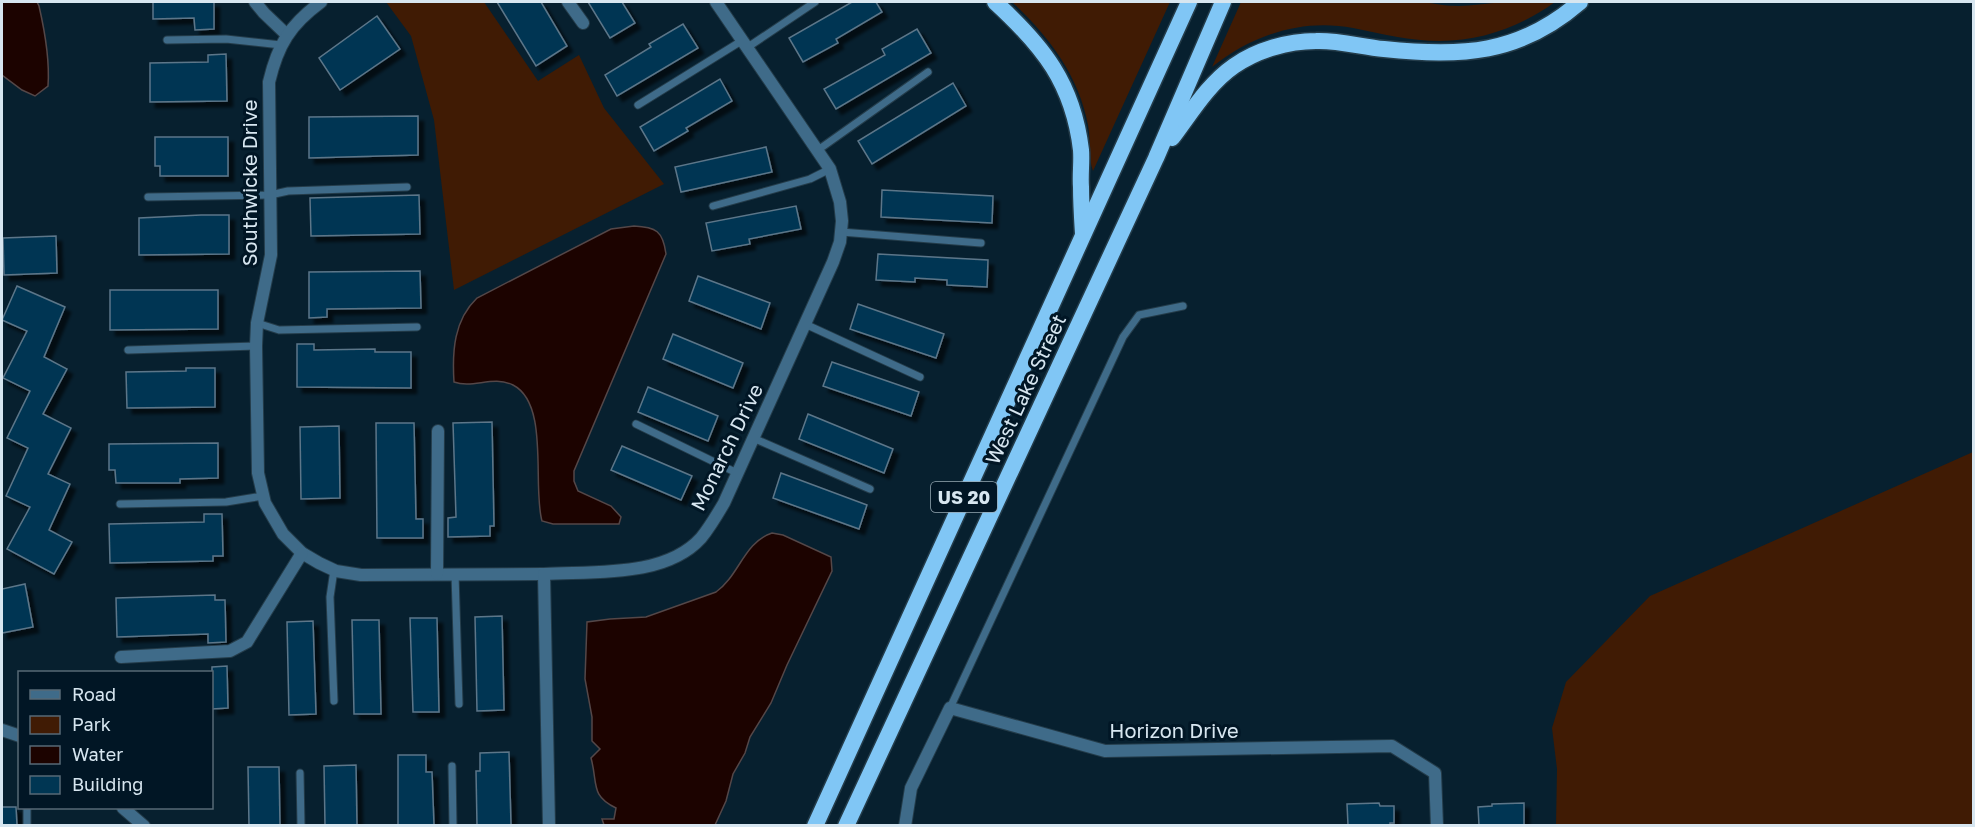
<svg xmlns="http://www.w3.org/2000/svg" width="1975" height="827" font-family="'Golos Text',sans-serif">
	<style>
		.green { fill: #401b04 }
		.water { fill: #1c0300; stroke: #544748; stroke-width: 1.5 }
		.building { fill: #003653; stroke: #5c7689; stroke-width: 1.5; filter: url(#shadow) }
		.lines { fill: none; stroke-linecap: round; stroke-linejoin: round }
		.service-casing { stroke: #243c4a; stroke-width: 9 }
		.minor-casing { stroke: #243c4a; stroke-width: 14 }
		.trunk-casing { stroke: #243c4a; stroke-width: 19 }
		.service { stroke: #3f6b89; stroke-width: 7 }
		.minor { stroke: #3f6b89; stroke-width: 12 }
		.trunk { stroke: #80c6f5; stroke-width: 16 }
		.labels { text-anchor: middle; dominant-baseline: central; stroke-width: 6; stroke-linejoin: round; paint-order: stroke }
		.shield { fill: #011625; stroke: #97a8b3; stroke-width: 1.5 }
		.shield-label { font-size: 18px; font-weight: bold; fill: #d7e6f0 }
		.street-label { font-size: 20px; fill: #d7e6f0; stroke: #011625 }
	</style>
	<defs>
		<filter id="shadow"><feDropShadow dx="5.5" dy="5.5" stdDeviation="1.5" flood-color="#0009"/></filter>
	</defs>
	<rect width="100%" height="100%" fill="#07202f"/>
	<!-- green -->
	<g class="green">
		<polygon points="386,2 484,2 538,81 579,55 604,108 664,184 454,290 434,120 411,36"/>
		<path d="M1012,2h158l-77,169c-5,-13 -2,-31 -5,-46 -9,-49 -40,-90 -76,-123z"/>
		<path d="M1241,2h184c32,7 47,3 79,0 16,-2 34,-1 51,0 -33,24 -73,39 -115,39 -30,0 -58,-7 -87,-13 -51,-10 -101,7 -141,39z"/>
		<polygon points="1973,452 1973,825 1556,825 1557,769 1552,728 1566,682 1650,596"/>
	</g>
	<!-- water -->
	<g class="water">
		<path d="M2,2h35l2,4c6,26 11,53 9,80l-13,10 -13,-6 -20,-15z"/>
		<path d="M634,226c22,1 29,5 32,28l-92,217v10l4,10 33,15 10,11 -2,7h-66l-11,-3c-10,-35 8,-117 -29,-136 -20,-10 -40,4 -59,-3 -2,-31 0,-62 23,-84l134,-69z"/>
		<path d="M772,533l11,2 48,22 1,14 -45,94 -16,38 -21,34 -5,16 -12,21 -7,27 -11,24h-111l-2,-6h12l2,-11c-26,-12 -18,-25 -25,-50l9,-9 -8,-8v-24l-7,-38 2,-57 23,-3 36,-2 70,-25c23,-16 28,-50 56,-59z"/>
	</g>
	<!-- building -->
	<g class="building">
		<polygon points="153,2 214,2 214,29 195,30 194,18 153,19"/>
		<polygon points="497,2 541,2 567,46 536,66"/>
		<polygon points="588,2 622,2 635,23 610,38"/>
		<polygon points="852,2 876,2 882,12 836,39 838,43 803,62 789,38"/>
		<polygon points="377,16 400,49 340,90 319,58"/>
		<polygon points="683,24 698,48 617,96 605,75 651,47 649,44"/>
		<polygon points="917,29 931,53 836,109 824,89 885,55 882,49"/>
		<polygon points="226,54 227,101 150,102 150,63 208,62 208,55"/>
		<polygon points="720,79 732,101 686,128 688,131 654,151 640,127"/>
		<polygon points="953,83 966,106 872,164 858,141"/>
		<polygon points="418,116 418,155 309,158 309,117"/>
		<polygon points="155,137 228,137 228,176 160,176 160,166 155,166"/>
		<polygon points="766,147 772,172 681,192 675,167"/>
		<polygon points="882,190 993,196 992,223 881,217"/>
		<polygon points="419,195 420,234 311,236 310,198"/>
		<polygon points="796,206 801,229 749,239 750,244 712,251 706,223"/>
		<polygon points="201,215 229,215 229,254 139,255 139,218"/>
		<polygon points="56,236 57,273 4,275 3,238"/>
		<polygon points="878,254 988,260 987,287 947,285 947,280 915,278 915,282 876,280"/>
		<polygon points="420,271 421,308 327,309 327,317 309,318 309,272"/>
		<polygon points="698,276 770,303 761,329 689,301"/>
		<polygon points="17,286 65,307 44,357 67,369 43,414 71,428 48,474 70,484 49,530 72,542 54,574 7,549 30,507 6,496 28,448 7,438 30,391 3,378 27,331 2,320"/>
		<polygon points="110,290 218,290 218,329 110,330"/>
		<polygon points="858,304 944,334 936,358 850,329"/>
		<polygon points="673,334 743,363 733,388 663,359"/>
		<polygon points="297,344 314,344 314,350 375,349 375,352 411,352 411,388 297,387"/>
		<polygon points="832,362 919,392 911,416 823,386"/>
		<polygon points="186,368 215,368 215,407 127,408 126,372 186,371"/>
		<polygon points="648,387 718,416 708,441 638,412"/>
		<polygon points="808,414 893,449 884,473 799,439"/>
		<polygon points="492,422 494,526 490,526 490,536 448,537 448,518 456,517 453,423"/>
		<polygon points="376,423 414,423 416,519 423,519 423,538 377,538"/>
		<polygon points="339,426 340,498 301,499 300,427"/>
		<polygon points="218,443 218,478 180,479 180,483 116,483 115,470 109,470 109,444"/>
		<polygon points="622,446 692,476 681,500 611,470"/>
		<polygon points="781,473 867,505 859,529 773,498"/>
		<polygon points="204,514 222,514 223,556 213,556 213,561 110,563 109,524 204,522"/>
		<polygon points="25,584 33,627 2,633 2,589"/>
		<polygon points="215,595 215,600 225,600 226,642 208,643 208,634 117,637 116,598"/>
		<polygon points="502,616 504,710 477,711 475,617"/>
		<polygon points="410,618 437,618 439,712 413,712"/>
		<polygon points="352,620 379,620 381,714 354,714"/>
		<polygon points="313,621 316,714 289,715 287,622"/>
		<polygon points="227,666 228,708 212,709 212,667"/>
		<polygon points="509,752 511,825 477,825 476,771 480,771 480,753"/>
		<polygon points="398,755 426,755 426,772 432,772 434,825 398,825"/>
		<polygon points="356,765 357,825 325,825 324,766"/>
		<polygon points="248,767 279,767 280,825 249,825"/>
		<polygon points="1379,803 1380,806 1394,806 1394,823 1390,823 1390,825 1348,825 1347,804"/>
		<polygon points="1524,803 1524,825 1479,825 1478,807 1492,806 1492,804"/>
		<polygon points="2,807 16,807 17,825 2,825"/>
	</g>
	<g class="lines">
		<defs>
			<g id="service">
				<polyline points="167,40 226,39 281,45"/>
				<polyline points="748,47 815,2"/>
				<polyline points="638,105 743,40"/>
				<polyline points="818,150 928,72"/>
				<polyline points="148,197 270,195 288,191 407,187"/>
				<polyline points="713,206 810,179 830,169"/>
				<polyline points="841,232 981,243"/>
				<polyline points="257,323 279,330 417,327"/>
				<polyline points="805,324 920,377"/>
				<polyline points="128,350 256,346"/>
				<polyline points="636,424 737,473"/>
				<polyline points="753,438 870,489"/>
				<polyline points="120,504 226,502 263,496"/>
				<polyline points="334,570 330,597 334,701"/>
				<polyline points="455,574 459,704"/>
				<polyline points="950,708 1123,337 1139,315 1183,306"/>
				<polyline points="452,766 453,826"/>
				<polyline points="300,773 301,826"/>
				<polyline points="27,808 27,826"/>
			</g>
			<g id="minor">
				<polyline points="255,2 264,13 286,34"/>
				<path d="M321,2c-31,23 -43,42 -52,80l2,173 -14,68 -1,23 2,127 7,30 18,31 19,19 17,10 17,8 25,4 183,-1"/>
				<polyline points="568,2 583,23"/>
				<polyline points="437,574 438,431"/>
				<polyline points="121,657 230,651 247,642 302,553"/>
				<polyline points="2,730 20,736"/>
				<polyline points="123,808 144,826"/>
				<path d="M549,826l-5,-252c49,-3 121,4 157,-36 9,-11 16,-23 23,-35l109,-241 7,-20 2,-21 -2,-19 -10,-33 -114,-167"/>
				<polyline points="905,826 911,788 950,708 1105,751 1392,746 1435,773 1437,826"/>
			</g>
			<g id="trunk">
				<path d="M995,2c48,44 78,81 86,148 1,12 -1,25 0,37 0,16 1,31 2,47"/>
				<path d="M1172,138c19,-25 36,-54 62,-72 23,-16 54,-25 82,-25 22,-1 46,6 68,8 77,8 135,6 196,-47"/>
				<polyline points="815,826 1189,2"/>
				<polyline points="846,826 1156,158 1223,2"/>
			</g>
		</defs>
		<!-- service casing -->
		<use href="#service" class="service-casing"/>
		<!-- minor casing -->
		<use href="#minor" class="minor-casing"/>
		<!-- trunk casing -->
		<use href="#trunk" class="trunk-casing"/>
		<!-- service -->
		<use href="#service" class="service"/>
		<!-- minor -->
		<use href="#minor" class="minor"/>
		<!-- trunk -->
		<use href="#trunk" class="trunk"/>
	</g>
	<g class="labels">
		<!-- shield labels -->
		<rect class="shield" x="931" y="482" width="66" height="30" rx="4.5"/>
		<g class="shield-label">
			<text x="964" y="497">US 20</text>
		</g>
		<!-- street labels -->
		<g class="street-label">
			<text transform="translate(249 183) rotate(-90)">Southwicke Drive</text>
			<text transform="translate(1025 389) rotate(-65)">West Lake Street</text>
			<text transform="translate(726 447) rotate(-64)">Monarch Drive</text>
			<text x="1174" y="730">Horizon Drive</text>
		</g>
	</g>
	<!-- border -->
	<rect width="1975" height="827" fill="none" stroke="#d7e6f0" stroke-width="6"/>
	<!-- legend -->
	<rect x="18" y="671" width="195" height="138" fill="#011625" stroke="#576976" stroke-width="1.5"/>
	<rect x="30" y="690" width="30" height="9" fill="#3f6b89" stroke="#576976" stroke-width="1.5"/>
	<text x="72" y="701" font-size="18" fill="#d7e6f0">Road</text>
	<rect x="30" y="716" width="30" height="18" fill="#401b04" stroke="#576976" stroke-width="1.5"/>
	<text x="72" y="731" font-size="18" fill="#d7e6f0">Park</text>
	<rect x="30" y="746" width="30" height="18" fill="#1c0300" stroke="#576976" stroke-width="1.5"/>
	<text x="72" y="761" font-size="18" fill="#d7e6f0">Water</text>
	<rect x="30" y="776" width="30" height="18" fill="#003653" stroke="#576976" stroke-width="1.5"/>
	<text x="72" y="791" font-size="18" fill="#d7e6f0">Building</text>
</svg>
